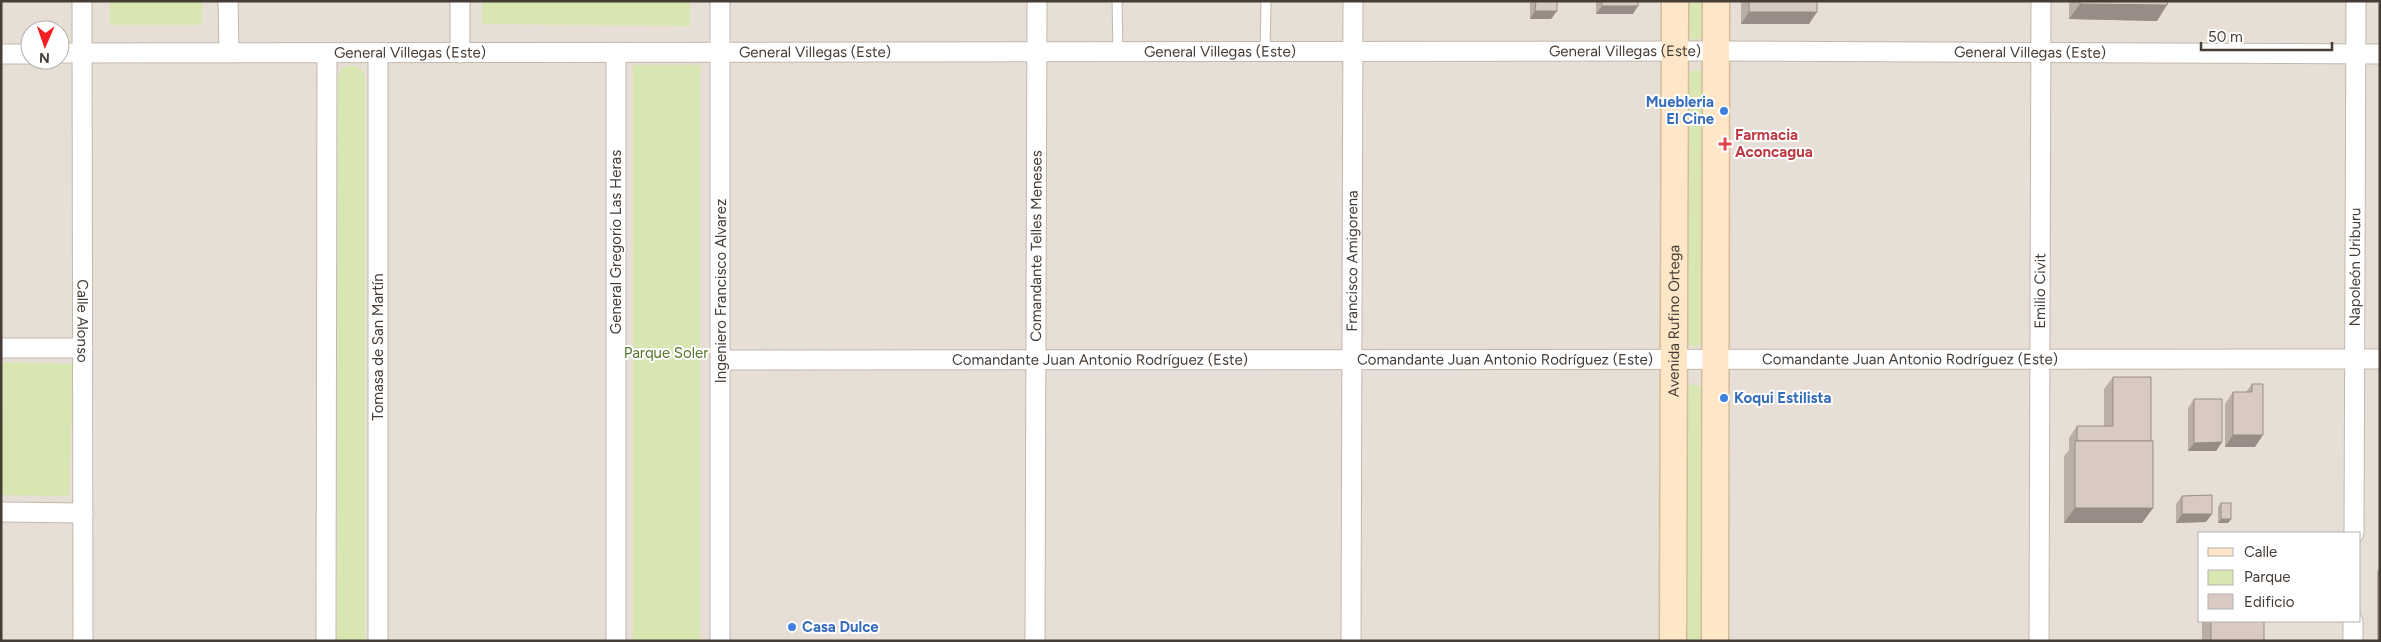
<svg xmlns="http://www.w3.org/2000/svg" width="2381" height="642" font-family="Figtree,sans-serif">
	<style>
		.residential { fill: #e7dfd6; fill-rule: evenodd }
		.green { fill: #d8e7b1 }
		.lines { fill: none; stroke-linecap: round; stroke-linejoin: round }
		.lane-casing { stroke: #c2b7ad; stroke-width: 11 }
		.street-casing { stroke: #c2b7ad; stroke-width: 21 }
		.secondary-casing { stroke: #d5bb9a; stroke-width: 29 }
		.lane { stroke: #fff; stroke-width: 9 }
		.street { stroke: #fff; stroke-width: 19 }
		.secondary { stroke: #fde7c7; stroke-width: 26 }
		.wall { fill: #baaea5 }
		.shaded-wall { fill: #978d86 }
		.building { fill: #d8cac0; stroke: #978d86 }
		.shop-dot { fill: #3f7fe0; stroke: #fff; stroke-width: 2 }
		.health-dot { fill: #e0444e; stroke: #fff; stroke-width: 2 }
		.labels { text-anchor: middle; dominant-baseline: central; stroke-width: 4; stroke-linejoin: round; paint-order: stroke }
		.street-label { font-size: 15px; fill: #463d36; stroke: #fff }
		.shop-label { font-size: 15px; font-weight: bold; fill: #366cbe; stroke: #fff; text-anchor: start }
		.health-label { font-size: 15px; font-weight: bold; fill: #be3a42; stroke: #fff; text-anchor: start }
		.park-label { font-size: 15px; fill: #55772b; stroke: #fff }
	</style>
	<rect width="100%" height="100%" fill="#f3eee7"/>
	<!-- residential -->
	<path class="residential" d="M1,1h2379v640h-2379zM30,30h30v30h-30zM2200,533h160v88h-160z"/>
	<!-- green -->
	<g class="green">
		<rect x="110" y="1" width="92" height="24"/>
		<polygon points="482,1 690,1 690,26 482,24"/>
		<polygon points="1686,1 1704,1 1704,31 1701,38 1694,40 1688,37 1686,30"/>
		<polygon points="352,65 362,70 365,79 365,641 337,641 338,78 342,68"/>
		<rect x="633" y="65" width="67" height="576"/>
		<polygon points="1696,69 1702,72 1704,79 1704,338 1701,344 1695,347 1688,344 1686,337 1686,78 1690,72"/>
		<polygon points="3,362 73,364 69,496 1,495"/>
		<polygon points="1694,384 1701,387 1703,393 1703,641 1685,641 1685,392 1688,386"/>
	</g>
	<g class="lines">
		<defs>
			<g id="lane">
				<polyline points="1117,1 1118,52"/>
				<polyline points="1265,52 1266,1"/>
			</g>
			<g id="street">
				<path id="s1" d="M82,1l1,640"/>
				<polyline points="228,1 229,53"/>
				<polyline points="460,1 460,53"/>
				<polyline points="616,52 616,641"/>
				<path id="s2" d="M60,53l1656,-2 664,3"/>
				<polyline points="378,53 378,641"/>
				<polyline points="1,54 30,54"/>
				<polyline points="1,348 83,348"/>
				<path id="s3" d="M721,360l1659,-1"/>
				<polyline points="1,512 83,513"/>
				<path id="s4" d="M2354,533l2,-532"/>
				<polyline points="326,641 327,53"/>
				<polyline points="720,641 720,1"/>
				<path id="s5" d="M1035,641l2,-640"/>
				<path id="s6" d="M1351,641l2,-640"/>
				<path id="s7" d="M2039,641l2,-640"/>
				<polyline points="2353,641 2353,621"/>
			</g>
			<g id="secondary">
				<path id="s8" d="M1673,641l2,-640"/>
				<polyline points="1715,641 1716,1"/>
			</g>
		</defs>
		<!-- lane casing -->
		<use href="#lane" class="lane-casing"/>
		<!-- street casing -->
		<use href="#street" class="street-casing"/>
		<!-- secondary casing -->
		<use href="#secondary" class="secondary-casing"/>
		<!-- lane -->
		<use href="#lane" class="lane"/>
		<!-- street -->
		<use href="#street" class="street"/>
		<!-- secondary -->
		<use href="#secondary" class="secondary"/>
	</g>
	<!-- wall -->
	<g class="wall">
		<polygon points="1530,1 1557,1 1557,11 1551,19 1530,19"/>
		<polygon points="1596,1 1638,1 1633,14 1596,14"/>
		<polygon points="1741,1 1817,1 1809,24 1741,24"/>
		<polygon points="2069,1 2168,1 2157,21 2069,19"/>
		<polygon points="2113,377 2151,441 2153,508 2142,523 2064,523 2064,456 2069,450 2069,438 2077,426 2104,426 2104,389"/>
		<polygon points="2252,384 2255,447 2225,447 2225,404 2233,392 2246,392"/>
		<polygon points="2194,399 2222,442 2216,451 2188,451 2188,408"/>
		<polygon points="2182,496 2206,522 2176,523 2176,504"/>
		<polygon points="2221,503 2231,519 2228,523 2218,523 2218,507"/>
		<polygon points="2380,567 2380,641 2377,641 2377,571"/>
		<polygon points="2203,621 2264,621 2264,641 2202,641 2202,622"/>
	</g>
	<!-- shaded-wall -->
	<g class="shaded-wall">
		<polygon points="2080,4 2167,5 2157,21 2069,19"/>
		<polygon points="1602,6 1638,6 1633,14 1596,14"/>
		<polygon points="1535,11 1557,11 1551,19 1530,19"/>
		<polygon points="1749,12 1817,12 1809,24 1741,24"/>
		<polygon points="2233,435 2263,435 2255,447 2225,447"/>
		<polygon points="2222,442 2216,451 2188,451 2194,443"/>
		<polygon points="2075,508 2153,508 2142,523 2064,523"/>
		<polygon points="2182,514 2212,514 2206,522 2176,523"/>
		<polygon points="2221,519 2231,519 2228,523 2218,523"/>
	</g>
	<!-- building -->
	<g class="building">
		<polygon points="1536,1 1557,1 1557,11 1535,11"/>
		<rect x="1602" y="1" width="36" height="5"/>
		<rect x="1749" y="1" width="68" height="11"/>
		<polygon points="2080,1 2168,1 2167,5 2080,4"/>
		<polygon points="2113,377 2151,377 2151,441 2077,441 2077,426 2113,426"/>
		<polygon points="2252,384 2263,384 2263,435 2233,435 2233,392 2252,392"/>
		<polygon points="2194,399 2222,399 2222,442 2194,443"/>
		<rect x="2075" y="441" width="78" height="67"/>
		<polygon points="2212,495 2212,514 2182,514 2182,496"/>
		<rect x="2221" y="503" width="10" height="16"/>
		<rect x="2211" y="621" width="53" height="20"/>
	</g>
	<!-- markers -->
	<g class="shop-dot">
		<circle cx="1724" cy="111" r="5"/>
		<circle cx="1724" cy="398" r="5"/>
		<circle cx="792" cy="627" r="5"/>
	</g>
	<path class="health-dot" d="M1722.5 136.5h5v5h5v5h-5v5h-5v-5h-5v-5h5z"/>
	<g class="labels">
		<!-- street labels -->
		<g class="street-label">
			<text stroke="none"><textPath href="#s2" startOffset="1565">General Villegas (Este)</textPath></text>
			<text stroke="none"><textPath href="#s2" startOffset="755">General Villegas (Este)</textPath></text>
			<text stroke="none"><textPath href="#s2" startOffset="1160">General Villegas (Este)</textPath></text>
			<text stroke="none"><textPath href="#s2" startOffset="350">General Villegas (Este)</textPath></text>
			<text stroke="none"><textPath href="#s2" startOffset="1970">General Villegas (Este)</textPath></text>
			<text transform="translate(616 242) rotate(-90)">General Gregorio Las Heras</text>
			<text stroke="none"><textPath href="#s5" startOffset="395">Comandante Telles Meneses</textPath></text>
			<text stroke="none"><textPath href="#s6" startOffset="380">Francisco Amigorena</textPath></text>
			<text stroke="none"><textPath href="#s4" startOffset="266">Napoleón Uriburu</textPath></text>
			<text transform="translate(721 291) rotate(-90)">Ingeniero Francisco Alvarez</text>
			<text stroke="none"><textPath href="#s7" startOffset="350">Emilio Civit</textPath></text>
			<text stroke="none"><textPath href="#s1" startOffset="320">Calle Alonso</textPath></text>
			<text stroke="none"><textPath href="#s8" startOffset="320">Avenida Rufino Ortega</textPath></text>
			<text transform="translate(378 347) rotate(-90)">Tomasa de San Martín</text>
			<text stroke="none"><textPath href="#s3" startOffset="379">Comandante Juan Antonio Rodríguez (Este)</textPath></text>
			<text stroke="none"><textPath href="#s3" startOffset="784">Comandante Juan Antonio Rodríguez (Este)</textPath></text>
			<text stroke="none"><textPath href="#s3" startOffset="1189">Comandante Juan Antonio Rodríguez (Este)</textPath></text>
		</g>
		<!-- shop labels -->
		<g class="shop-label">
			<text x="1714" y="102" text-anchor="end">Muebleria<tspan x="1714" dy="17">El Cine</tspan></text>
			<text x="1734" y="398">Koqui Estilista</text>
			<text x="802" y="627">Casa Dulce</text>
		</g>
		<!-- health labels -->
		<g class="health-label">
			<text x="1735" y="135">Farmacia<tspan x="1735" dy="17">Aconcagua</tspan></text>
		</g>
		<!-- park labels -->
		<g class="park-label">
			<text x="666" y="353">Parque Soler</text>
		</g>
	</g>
	<!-- border -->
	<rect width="2381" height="642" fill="none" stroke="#463d36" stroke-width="5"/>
	<!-- legend -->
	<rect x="2198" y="532" width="162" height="90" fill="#ffffff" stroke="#b5b1af"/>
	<rect x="2208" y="548" width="25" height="8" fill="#fde7c7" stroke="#b5b1af"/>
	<text x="2244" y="557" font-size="15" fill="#463d36">Calle</text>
	<rect x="2208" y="570" width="25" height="15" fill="#d8e7b1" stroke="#b5b1af"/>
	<text x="2244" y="582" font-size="15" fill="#463d36">Parque</text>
	<rect x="2208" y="594" width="25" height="15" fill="#d8cac0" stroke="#b5b1af"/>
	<text x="2244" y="607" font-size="15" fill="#463d36">Edificio</text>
	<!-- north arrow -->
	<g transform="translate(45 45) rotate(182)"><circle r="24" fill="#ffffff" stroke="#b5b1af"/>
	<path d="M0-4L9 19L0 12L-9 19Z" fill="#f51d22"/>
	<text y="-8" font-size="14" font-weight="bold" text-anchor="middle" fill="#463d36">N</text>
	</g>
	<!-- scale -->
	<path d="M2201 42v8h131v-8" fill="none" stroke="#463d36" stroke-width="2.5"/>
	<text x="2208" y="42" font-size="15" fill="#463d36" stroke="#ffffff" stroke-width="4" paint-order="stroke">50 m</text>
</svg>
